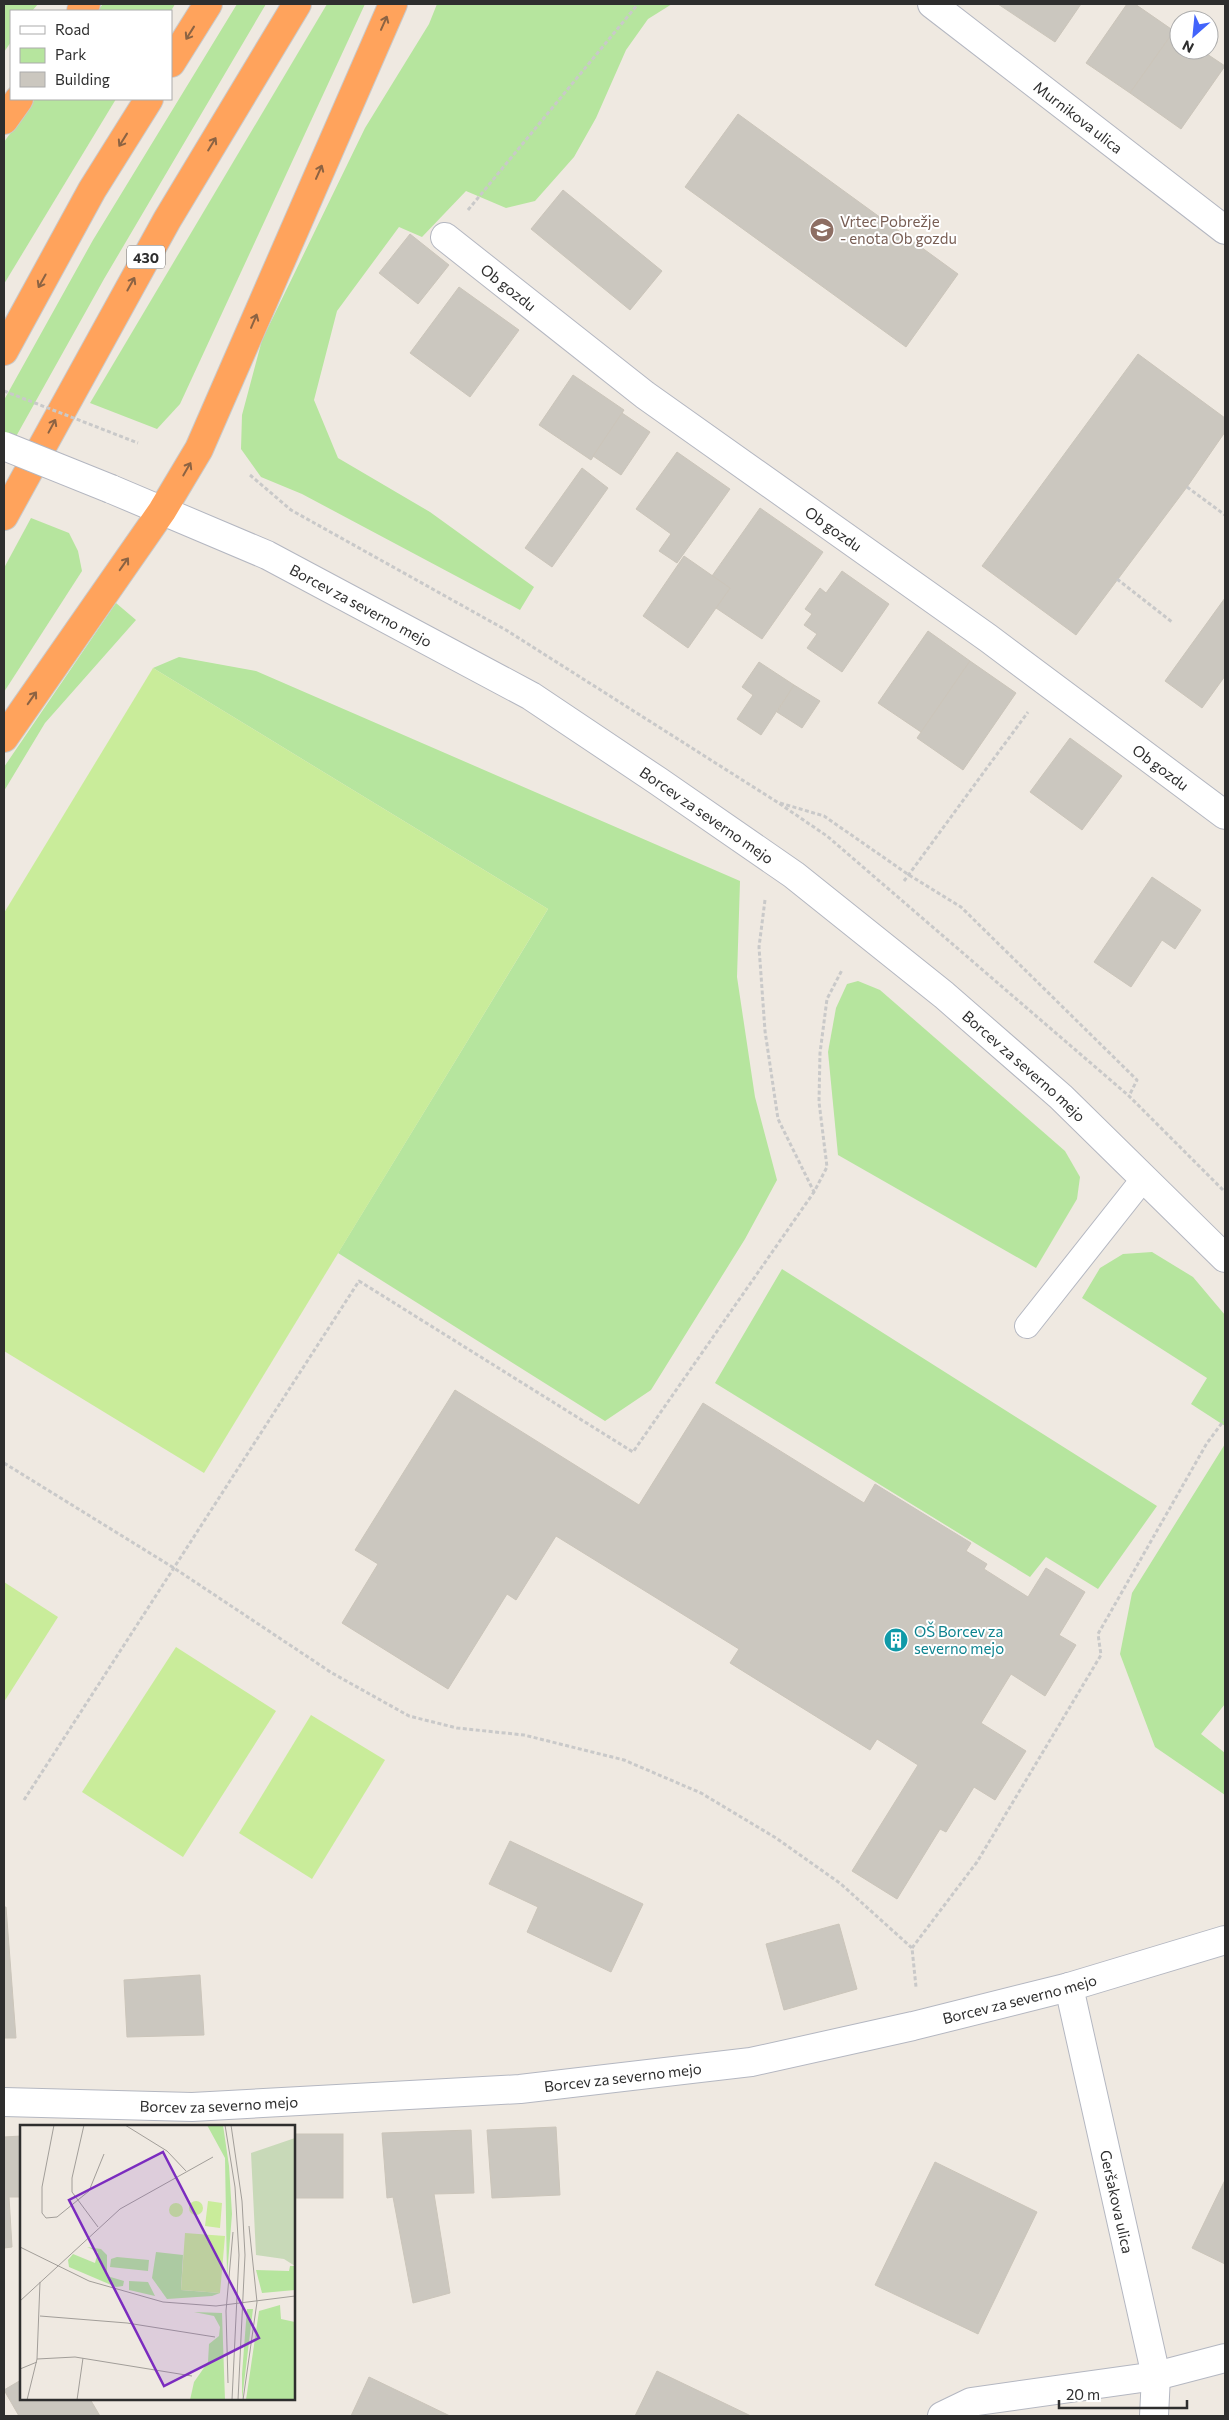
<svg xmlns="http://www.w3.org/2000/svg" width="1229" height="2420" font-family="Commissioner,sans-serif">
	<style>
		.green { fill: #b6e59e }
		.pitch { fill: #c9ec9a }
		.building { fill: #cbc7bf; stroke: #cbc5ba }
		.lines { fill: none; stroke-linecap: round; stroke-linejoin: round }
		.lane-casing { stroke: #b4b7c1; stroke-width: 26 }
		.street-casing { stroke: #b4b7c1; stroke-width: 30 }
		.secondary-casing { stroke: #b4b7c1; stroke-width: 30 }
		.highway-casing { stroke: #c9c9c9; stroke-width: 30 }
		.path { stroke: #c9c9c9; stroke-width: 3; stroke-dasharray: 4 2.5; stroke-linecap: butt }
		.lane { stroke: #fff; stroke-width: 24 }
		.street { stroke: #fff; stroke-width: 28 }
		.secondary { stroke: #fff; stroke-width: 28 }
		.highway { stroke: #ffa35c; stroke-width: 28 }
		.secondary-bridge-casing { stroke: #b4b7c1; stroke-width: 30; stroke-linecap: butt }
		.path-bridge { stroke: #c9c9c9; stroke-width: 3; stroke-dasharray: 4 2.5; stroke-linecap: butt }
		.secondary-bridge { stroke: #fff; stroke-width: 28 }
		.oneway { stroke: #8c6343 }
		.labels { text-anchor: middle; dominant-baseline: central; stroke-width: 4; stroke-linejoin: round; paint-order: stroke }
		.shield { fill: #fff; stroke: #6d6d6d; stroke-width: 1 }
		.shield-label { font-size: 14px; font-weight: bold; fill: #2e2e2e }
		.street-label { font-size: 15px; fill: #2e2e2e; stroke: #fff }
		.education-label { font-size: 15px; fill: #785e54; stroke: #fff; text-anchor: start }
		.culture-label { font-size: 15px; fill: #0d838f; stroke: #fff; text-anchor: start }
		.inset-road { fill: none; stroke: #a29e99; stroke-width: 1 }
		.view { fill: #7b2cbf; fill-opacity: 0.15; stroke: #7b2cbf; stroke-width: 2.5 }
		.inset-edge { fill: none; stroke: #2e2e2e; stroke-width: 2.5 }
	</style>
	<rect width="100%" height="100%" fill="#efe9e1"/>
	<!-- green -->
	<g class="green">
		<polygon points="4,4 38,4 32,11 11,11 11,42 4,52"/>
		<polygon points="103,4 175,4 171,11 97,11"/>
		<polygon points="237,4 266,4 104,279 4,458 4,400 93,240"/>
		<polygon points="327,4 365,4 180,404 157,429 90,403"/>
		<polygon points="437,4 672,4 648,19 626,50 596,118 574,157 535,201 506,208 466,191 422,237 399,227 337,311 314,400 338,458 430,512 534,587 520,610 302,494 261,477 241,449 242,415 262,340 365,128 429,24"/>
		<polygon points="35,99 116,99 4,284 4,142"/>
		<polygon points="31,518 69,533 78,551 82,571 4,692 4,568"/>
		<polygon points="116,603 136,620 45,723 4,791 4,767"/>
		<polygon points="179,657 256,671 740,881 737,977 755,1097 777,1180 745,1239 651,1390 605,1421 338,1253 548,909 153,668"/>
		<polygon points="858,981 880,990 1065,1151 1080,1177 1077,1199 1036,1268 838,1155 828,1052 836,1008 847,984"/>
		<polygon points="1152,1252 1193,1277 1225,1315 1225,1426 1191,1404 1207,1378 1082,1298 1100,1268 1123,1254"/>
		<polygon points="782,1269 1157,1506 1098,1589 1046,1557 1030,1577 715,1383"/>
		<polygon points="1225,1444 1225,1704 1201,1734 1225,1753 1225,1795 1155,1747 1120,1654 1132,1593"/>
	</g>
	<!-- pitch -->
	<g class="pitch">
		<polygon points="153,668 548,909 204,1473 4,1351 4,913"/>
		<polygon points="4,1582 58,1617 4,1702"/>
		<polygon points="176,1647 276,1711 183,1857 82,1792"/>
		<polygon points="311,1715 385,1760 312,1879 239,1833"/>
	</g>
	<!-- building -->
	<g class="building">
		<polygon points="998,4 1081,4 1055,42"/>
		<polygon points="1127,4 1135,4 1174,31 1130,93 1086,63"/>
		<polygon points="1174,31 1179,35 1179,50 1201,50 1225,66 1181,129 1130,93"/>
		<polygon points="738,114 958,274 906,347 685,187"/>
		<polygon points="563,190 662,271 630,310 531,229"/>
		<polygon points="410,234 449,265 418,304 379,273"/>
		<polygon points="459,287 519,330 470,397 410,353"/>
		<polygon points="1138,354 1225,418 1225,432 1187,487 1076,635 982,566"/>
		<polygon points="573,375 624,410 591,460 539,425"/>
		<polygon points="622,413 650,432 621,475 593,456"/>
		<polygon points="677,452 730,489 677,563 659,551 671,534 636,509"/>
		<polygon points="582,468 608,488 552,567 525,548"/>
		<polygon points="760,508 823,552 762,639 716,608 730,588 712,576"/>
		<polygon points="684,556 730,588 688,648 643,616"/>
		<polygon points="842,571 889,604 842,672 807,648 817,634 804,625 812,614 805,609 820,588 826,593"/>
		<polygon points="1225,598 1225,676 1202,708 1165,681"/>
		<polygon points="928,631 970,661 921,732 878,703"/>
		<polygon points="970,661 1016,693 963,770 917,738"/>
		<polygon points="759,662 794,685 761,735 737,719 753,695 742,687"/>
		<polygon points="794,685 820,701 802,728 777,712"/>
		<polygon points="1070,738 1122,776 1082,830 1030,792"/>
		<polygon points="1152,877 1201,910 1175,949 1162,940 1131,987 1094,962"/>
		<polygon points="455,1390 639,1505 703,1403 864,1503 875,1484 971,1543 966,1551 987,1564 984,1569 1028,1597 1046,1568 1085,1592 1059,1635 1076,1645 1045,1696 1011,1674 981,1723 1026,1751 995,1800 974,1787 946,1832 940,1829 897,1899 852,1871 918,1765 877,1739 870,1750 730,1663 739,1649 556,1536 516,1600 507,1594 448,1689 342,1623 378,1564 355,1550"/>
		<polygon points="510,1841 643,1904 611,1972 527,1932 538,1907 489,1884"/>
		<polygon points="4,1907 6,1907 16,2038 4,2038"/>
		<polygon points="839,1924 857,1989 784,2010 766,1944"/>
		<polygon points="200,1975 204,2035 127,2037 124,1980"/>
		<polygon points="556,2127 560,2195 492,2198 487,2130"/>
		<polygon points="471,2130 474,2193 434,2194 450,2293 413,2303 393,2197 387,2198 382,2133"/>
		<rect x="294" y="2134" width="49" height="64"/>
		<polygon points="21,2136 21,2197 9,2197 12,2247 4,2248 4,2137"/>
		<polygon points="935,2162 1037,2212 978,2334 875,2285"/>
		<polygon points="1225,2180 1225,2264 1192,2248"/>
		<polygon points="657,2371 751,2416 635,2416"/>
		<polygon points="369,2377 450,2416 351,2416"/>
		<polygon points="21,2380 21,2399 90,2399 100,2416 19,2416 4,2390"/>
	</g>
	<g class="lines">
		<defs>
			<polyline id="lane" points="1027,1326 1144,1178"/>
			<g id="street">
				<path id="s1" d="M932,4l293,226"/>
				<path id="s2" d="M445,237l200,158 343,243 237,177"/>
				<path id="s3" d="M1069,1987l87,389 -2,40"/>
				<path id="s4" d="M4,2102l188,5 328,-18 231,-27 162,-36 156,-39 156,-47"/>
				<polyline points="942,2416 971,2402 1156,2376 1225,2358"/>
			</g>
			<g id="secondary">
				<path id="s5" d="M111,489l156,66 264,141 127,85 136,94 150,120 117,102 164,161"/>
			</g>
			<g id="highway">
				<polyline points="81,11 86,4"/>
				<polyline points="171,63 208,4"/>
				<polyline points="4,120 19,99"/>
				<polyline points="4,351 92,190 149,99"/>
				<polyline points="4,516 167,220 297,4"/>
				<polyline points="4,738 162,511 199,449 393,4"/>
			</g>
		</defs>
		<!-- lane casing -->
		<use href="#lane" class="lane-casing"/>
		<!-- street casing -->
		<use href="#street" class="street-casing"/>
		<!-- secondary casing -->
		<use href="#secondary" class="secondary-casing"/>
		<!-- highway casing -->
		<use href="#highway" class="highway-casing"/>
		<!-- path -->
		<g class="path">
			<polyline points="468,210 638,4"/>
			<polyline points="250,475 291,510 506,630 777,802 827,836 1129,1096 1225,1192"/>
			<polyline points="1187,487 1225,515"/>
			<polyline points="1117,579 1172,622"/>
			<polyline points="780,803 824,816 909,875 961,907 1137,1080 1129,1096"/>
			<polyline points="904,881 1028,712"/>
			<polyline points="765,900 759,947 765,1031 778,1119 814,1192 827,1167 819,1102 820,1053 827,999 842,970"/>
			<polyline points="4,1463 174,1568 332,1673 409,1716 457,1728 524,1735 624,1760 701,1793 776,1838 841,1884 912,1948 916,1987"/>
			<polyline points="24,1800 359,1281 633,1452 814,1192"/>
			<polyline points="912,1948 977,1862 1101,1655 1098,1634 1207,1443 1225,1419"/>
		</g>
		<!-- lane -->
		<use href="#lane" class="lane"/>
		<!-- street -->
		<use href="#street" class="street"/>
		<!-- secondary -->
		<use href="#secondary" class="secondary"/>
		<!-- highway -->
		<use href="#highway" class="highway"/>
		<defs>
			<polyline id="secondary-bridge" points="4,446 111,489"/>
		</defs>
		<!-- secondary-bridge casing -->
		<use href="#secondary-bridge" class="secondary-bridge-casing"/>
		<!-- path-bridge -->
		<polyline class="path-bridge" points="4,391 138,443"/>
		<!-- secondary-bridge -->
		<use href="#secondary-bridge" class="secondary-bridge"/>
	</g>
	<!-- one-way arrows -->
	<defs><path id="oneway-shaft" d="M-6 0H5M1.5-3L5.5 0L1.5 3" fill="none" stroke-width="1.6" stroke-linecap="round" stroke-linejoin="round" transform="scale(1.25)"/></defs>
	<g class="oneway">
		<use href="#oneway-shaft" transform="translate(384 23) rotate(-66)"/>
		<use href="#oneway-shaft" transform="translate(190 33) rotate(122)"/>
		<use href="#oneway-shaft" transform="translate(123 140) rotate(122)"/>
		<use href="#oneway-shaft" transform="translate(212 144) rotate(-59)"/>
		<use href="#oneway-shaft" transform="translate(319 172) rotate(-66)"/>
		<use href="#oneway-shaft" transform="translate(42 281) rotate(119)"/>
		<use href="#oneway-shaft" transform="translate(131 284) rotate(-61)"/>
		<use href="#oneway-shaft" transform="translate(254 321) rotate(-67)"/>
		<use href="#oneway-shaft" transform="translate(52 426) rotate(-62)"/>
		<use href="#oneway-shaft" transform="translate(187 469) rotate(-60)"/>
		<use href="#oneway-shaft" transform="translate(124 564) rotate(-55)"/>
		<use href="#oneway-shaft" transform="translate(32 698) rotate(-55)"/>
	</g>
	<!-- icons -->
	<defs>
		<symbol id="school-disc" viewBox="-11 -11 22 22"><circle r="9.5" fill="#8d6e63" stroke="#fff"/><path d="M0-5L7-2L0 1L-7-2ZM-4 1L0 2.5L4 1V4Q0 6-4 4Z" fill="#fff"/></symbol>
		<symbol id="building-disc" viewBox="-11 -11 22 22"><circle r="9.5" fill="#0f9aa8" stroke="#fff"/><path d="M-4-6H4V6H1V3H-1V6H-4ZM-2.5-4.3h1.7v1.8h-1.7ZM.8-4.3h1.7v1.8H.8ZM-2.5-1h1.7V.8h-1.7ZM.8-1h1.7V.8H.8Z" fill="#fff"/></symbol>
	</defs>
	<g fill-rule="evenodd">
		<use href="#school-disc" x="808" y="216" width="28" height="28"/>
		<use href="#building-disc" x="882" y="1626" width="28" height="28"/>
	</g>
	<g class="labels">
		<!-- shield labels -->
		<rect class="shield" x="127" y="245.5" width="38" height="23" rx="4"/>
		<g class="shield-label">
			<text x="146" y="257">430</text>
		</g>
		<!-- street labels -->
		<g class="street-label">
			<text stroke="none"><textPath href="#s1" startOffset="185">Murnikova ulica</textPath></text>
			<text stroke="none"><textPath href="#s2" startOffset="81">Ob gozdu</textPath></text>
			<text stroke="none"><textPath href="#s2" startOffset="486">Ob gozdu</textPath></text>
			<text stroke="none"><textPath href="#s5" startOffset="276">Borcev za severno mejo</textPath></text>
			<text stroke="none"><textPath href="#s2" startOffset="891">Ob gozdu</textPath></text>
			<text stroke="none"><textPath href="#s5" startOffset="681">Borcev za severno mejo</textPath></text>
			<text stroke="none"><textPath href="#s5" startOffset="1086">Borcev za severno mejo</textPath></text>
			<text stroke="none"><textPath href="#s4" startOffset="1025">Borcev za severno mejo</textPath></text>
			<text stroke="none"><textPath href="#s4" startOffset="620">Borcev za severno mejo</textPath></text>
			<text stroke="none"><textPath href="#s4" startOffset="215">Borcev za severno mejo</textPath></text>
			<text stroke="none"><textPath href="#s3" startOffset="220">Geršakova ulica</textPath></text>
		</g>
		<!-- education labels -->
		<g class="education-label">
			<text x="840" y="221">Vrtec Pobrežje<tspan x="840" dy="17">- enota Ob gozdu</tspan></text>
		</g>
		<!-- culture labels -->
		<g class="culture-label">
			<text x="914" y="1631">OŠ Borcev za<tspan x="914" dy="17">severno mejo</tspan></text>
		</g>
	</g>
	<!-- overview -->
	<g transform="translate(20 2125)">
		<rect width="275" height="275" fill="#efe9e1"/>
		<path d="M187,0h16l6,41 3,48 -5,62 -2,-118zM67,122l14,2 6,6v21l17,5 -1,5 -7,1 -47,-20 -1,-7 5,-6 22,9 3,-11zM136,127l27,3 -2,35 39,3 -8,3 -45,3 -15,-21zM97,132l32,3 -1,11 -38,-4 1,-8zM270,141h5v24l-33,3 -6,-23 33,1zM109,156l19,1 7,14 -26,-6zM260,180l1,14 14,3v78h-49l13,-89zM227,184h6l-11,91v-26zM174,187l28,1 3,87h-35l4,-18 14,-20 1,-18 10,-8 1,-9 -6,-11z" fill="#b6e59e"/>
		<path d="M275,13v128l-11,-7 -28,-4 -5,-102z" fill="#c8d9b8"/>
		<path d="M169 83a7 7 0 1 1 14 0a7 7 0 1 1-14 0ZM188,76l14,2 -2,25 -15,-2zM149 85a7 7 0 1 1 14 0a7 7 0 1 1-14 0ZM165,108l40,3 -5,57 -39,-3z" fill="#c9ec9a"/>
		<path class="inset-road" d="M34,0l-12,62v26l4,5 11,-1 32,-26 15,-37M64,0l-12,53v14l26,35M105,0l42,26 19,20M205,0l10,62 4,68 -7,145M211,0l11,76 3,54 -7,145M0,122l69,34 74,21 53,4 79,-10M0,176l100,-92 93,-52M20,191l87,7 88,14M17,234l38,-2 117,19M0,244l17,-7M208,258l-2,-72 7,-79M7,275l10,-41 3,-77M57,275l6,-42M223,275l14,-98 -8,-76"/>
		<path class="view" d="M143,27l96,186 -95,48 -95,-186z"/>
		<rect width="275" height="275" class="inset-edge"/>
	</g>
	<!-- border -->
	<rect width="1229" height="2420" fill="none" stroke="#2e2e2e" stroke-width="10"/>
	<!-- legend -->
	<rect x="10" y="10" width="162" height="90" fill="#ffffff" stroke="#ababab"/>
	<rect x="20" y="26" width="25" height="8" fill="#ffffff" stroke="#ababab"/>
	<text x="55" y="35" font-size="15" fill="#2e2e2e">Road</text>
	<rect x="20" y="48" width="25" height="15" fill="#b6e59e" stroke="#ababab"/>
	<text x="55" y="60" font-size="15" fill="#2e2e2e">Park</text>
	<rect x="20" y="72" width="25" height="15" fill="#cbc7bf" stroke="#ababab"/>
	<text x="55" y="85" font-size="15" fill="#2e2e2e">Building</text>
	<!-- north arrow -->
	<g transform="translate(1194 35) rotate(207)"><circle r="24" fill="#ffffff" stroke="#ababab"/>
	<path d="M0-4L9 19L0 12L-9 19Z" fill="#4264fb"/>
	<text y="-8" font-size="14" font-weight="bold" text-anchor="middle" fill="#2e2e2e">N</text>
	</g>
	<!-- scale -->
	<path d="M1059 2400v8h128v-8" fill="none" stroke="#2e2e2e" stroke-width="2.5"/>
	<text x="1066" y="2400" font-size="15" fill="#2e2e2e" stroke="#ffffff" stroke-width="4" paint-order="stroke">20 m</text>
</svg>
